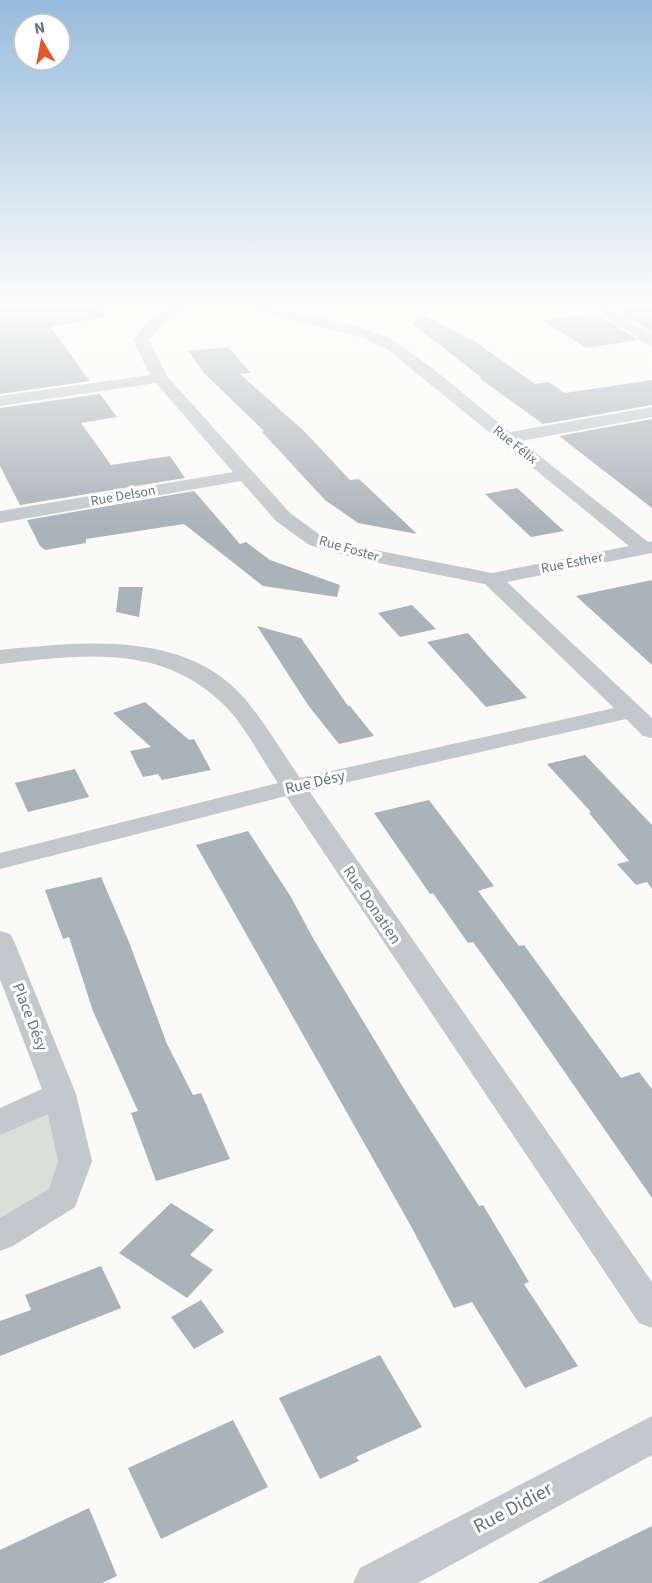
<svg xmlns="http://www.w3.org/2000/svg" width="652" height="1583" font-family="'Source Sans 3',sans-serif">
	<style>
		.green { fill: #dadfd7 }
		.building { fill: #aab3b9 }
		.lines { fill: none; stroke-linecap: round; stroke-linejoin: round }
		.minor { fill: #c3c8cc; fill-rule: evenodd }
		.labels { text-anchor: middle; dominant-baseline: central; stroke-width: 6; stroke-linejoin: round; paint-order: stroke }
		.far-street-label { font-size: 14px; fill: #657683; stroke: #fff }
		.street-label { font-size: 16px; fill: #657683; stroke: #fff }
		.near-street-label { font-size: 20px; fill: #657683; stroke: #fff }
	</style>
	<rect width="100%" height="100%" fill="#fafaf8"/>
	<!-- green -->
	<polygon class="green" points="60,1094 63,1197 0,1236 0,1122"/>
	<!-- building -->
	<g class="building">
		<polygon points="0,304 103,304 104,317 50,327 90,381 0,394"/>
		<polygon points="652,306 652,332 617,310"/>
		<polygon points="596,313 638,340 586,348 543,320"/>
		<polygon points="420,314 473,340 535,384 549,382 565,393 652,380 652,405 543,424 479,378 482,378 413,324"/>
		<polygon points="228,347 251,373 240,374 304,431 350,480 359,479 417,534 358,523 325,500 262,432 264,431 203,372 189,351"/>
		<polygon points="100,394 117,417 81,423 111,465 170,456 185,478 20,505 0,466 0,408"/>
		<polygon points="652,419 652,508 559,436"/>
		<polygon points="517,488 564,531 531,537 485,494"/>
		<polygon points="194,491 240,544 246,542 270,560 340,585 337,597 263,586 184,524 86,539 86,543 45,550 40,546 27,520"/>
		<polygon points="652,580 652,665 576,596"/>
		<polygon points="119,587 143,587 139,617 116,612"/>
		<polygon points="412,605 436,629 400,637 378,613"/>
		<polygon points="257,626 301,638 348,706 350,706 374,736 339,744 308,705"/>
		<polygon points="468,633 488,656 527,698 486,707 427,642"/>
		<polygon points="145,702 189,740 194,739 211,770 162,780 158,774 143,777 130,751 151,747 113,713"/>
		<polygon points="585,755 652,825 652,889 647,882 636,885 617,864 629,861 589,813 591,812 547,764"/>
		<polygon points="75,769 89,797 28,812 15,783"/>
		<polygon points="429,800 494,886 478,891 519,946 524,945 621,1078 639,1072 652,1089 652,1198 512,996 473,942 468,943 433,893 430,894 374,813"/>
		<polygon points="248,831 291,897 314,940 406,1092 479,1206 483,1205 529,1282 524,1284 578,1366 525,1388 472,1302 454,1308 412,1228 196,845"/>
		<polygon points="101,877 129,942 167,1044 193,1095 201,1093 230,1159 156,1181 131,1113 138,1111 93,1011 69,937 63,939 45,890"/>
		<polygon points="171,1203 214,1230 190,1255 213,1270 187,1298 119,1253"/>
		<polygon points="101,1266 121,1308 0,1356 0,1321 31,1310 25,1295"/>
		<polygon points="201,1300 224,1332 194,1349 171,1317"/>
		<polygon points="380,1355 422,1427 356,1457 359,1461 320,1479 279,1398"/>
		<polygon points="233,1420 268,1487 161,1539 128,1468"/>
		<polygon points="89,1508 117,1576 102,1583 0,1583 0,1550"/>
		<polygon points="652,1526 652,1583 538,1583 599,1552"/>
	</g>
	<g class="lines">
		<!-- minor -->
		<g class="minor">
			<path d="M178,304h20l-37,21 -12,15 18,36 123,137 33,24 42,11 127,25 137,-27 -242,-197 -23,-11 -123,-31 -2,-3c34,0 131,21 159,40 40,26 76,59 112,88l142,-25v10l-131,24 127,101 4,-1v12l-145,29 145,136v20l-9,-2 -17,-17 -317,72 343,491v46l-13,-5 -353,-527 -286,73v-16l278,-70c-16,-23 -33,-57 -52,-76 -64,-65 -144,-52 -226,-43v-14c81,-8 185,-21 245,49 20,24 37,53 55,79l314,-70 -129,-124 -122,-24 -54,-15 -33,-24 -35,-40 -241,42v-12l233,-39 -77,-89 -156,23v-10l150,-21 -17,-35 17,-22z"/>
			<polygon points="586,304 603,304 652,335 652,347"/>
			<polygon points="0,931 10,934 14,941 76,1094 92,1161 75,1207 13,1246 0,1251 0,1218 49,1189 58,1161 48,1114 0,1135 0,1108 42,1089 0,979"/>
			<polygon points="652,1416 652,1455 418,1583 353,1583 360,1568"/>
		</g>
	</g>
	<!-- sky -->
	<linearGradient id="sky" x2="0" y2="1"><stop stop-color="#96bcdc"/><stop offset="0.58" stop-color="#fdfdfc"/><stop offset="1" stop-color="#fdfdfc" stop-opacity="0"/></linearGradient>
	<rect width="652" height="526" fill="url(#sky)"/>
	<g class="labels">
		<!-- far-street labels -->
		<g class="far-street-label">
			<text transform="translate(515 445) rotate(39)">Rue Félix</text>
			<text transform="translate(123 496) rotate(-10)">Rue Delson</text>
			<text transform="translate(349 549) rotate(16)">Rue Foster</text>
			<text transform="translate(572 563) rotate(-11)">Rue Esther</text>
		</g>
		<!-- street labels -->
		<g class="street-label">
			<text transform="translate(315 782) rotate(-13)">Rue Désy</text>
			<text transform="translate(372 905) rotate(56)">Rue Donatien</text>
			<text transform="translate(30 1017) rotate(69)">Place Désy</text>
		</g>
		<!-- near-street labels -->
		<g class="near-street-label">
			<text transform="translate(513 1508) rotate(-28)">Rue Didier</text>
		</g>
	</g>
	<!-- north arrow -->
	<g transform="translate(42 42) rotate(350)"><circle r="28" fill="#ffffff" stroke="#c1c8cd" stroke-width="1.5"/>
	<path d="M0-4.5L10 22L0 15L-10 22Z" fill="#e4572e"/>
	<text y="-9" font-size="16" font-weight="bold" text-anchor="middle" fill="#657683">N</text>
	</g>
</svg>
